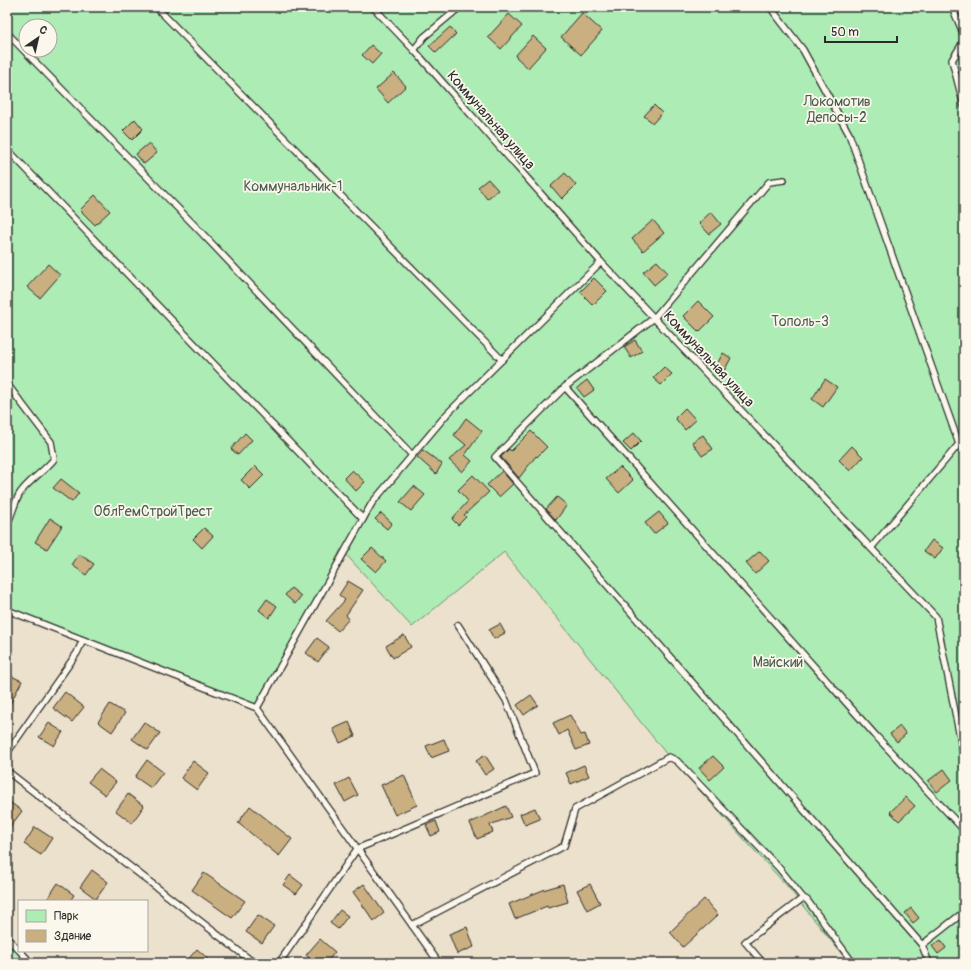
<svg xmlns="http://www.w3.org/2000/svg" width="971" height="970" font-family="Pangolin,sans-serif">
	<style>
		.green { fill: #adedb5; stroke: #6c8c70; fill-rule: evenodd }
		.building { fill: #caaf80; stroke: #2b2b2b }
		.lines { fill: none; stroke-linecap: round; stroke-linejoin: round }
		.lane-casing { stroke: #2b2b2b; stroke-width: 8 }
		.lane { stroke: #fbf7ec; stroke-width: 5.5 }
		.labels { text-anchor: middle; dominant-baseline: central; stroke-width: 3.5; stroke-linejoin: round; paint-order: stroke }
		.park-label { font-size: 14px; fill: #4c5c4e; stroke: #fbf7ec }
		.street-label { font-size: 14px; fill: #2b2b2b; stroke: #fbf7ec }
	</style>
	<rect width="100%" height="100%" fill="#ece1cc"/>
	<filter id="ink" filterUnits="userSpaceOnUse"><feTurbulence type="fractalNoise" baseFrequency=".025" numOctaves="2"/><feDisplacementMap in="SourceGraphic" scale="8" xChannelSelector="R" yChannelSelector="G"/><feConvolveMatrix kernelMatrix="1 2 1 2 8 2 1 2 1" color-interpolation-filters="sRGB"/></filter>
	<g filter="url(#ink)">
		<!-- green -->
		<g class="green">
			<path d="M7,7h957v956h-115l-62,-77 -119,-130 -164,-204 -92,75 -71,-78 -35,72 -49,87 -250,-98zM26,26h24v24h-24z"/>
			<polygon points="7,941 29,963 7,963"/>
		</g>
		<!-- building -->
		<g class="building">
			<polygon points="582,13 602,31 581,55 561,37"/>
			<polygon points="509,14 522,26 501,49 488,37"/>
			<polygon points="450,27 456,34 436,53 429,46"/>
			<polygon points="533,36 546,48 528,68 515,56"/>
			<polygon points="371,45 381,54 372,64 362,55"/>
			<polygon points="394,73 406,86 388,103 376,89"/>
			<polygon points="654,105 662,113 653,123 644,116"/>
			<polygon points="135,119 143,129 132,140 123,131"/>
			<polygon points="149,143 157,153 144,164 136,154"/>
			<polygon points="565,173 576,185 562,199 551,186"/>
			<polygon points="488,179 498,190 487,199 478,187"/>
			<polygon points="95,195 110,211 95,225 80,210"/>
			<polygon points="711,212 721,224 709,234 699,223"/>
			<polygon points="653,220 664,233 643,251 632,239"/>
			<polygon points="657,261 668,273 654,285 643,272"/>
			<polygon points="48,264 60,275 40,298 27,287"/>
			<polygon points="594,278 607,291 593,305 580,292"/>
			<polygon points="698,301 714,317 699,332 683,316"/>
			<polygon points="635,340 642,351 631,358 624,347"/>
			<polygon points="723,353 731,358 724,371 716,366"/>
			<polygon points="664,367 672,374 661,385 653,378"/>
			<polygon points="825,379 837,387 823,407 812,399"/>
			<polygon points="587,380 594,390 584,397 577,388"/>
			<polygon points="685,408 696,420 685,430 675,418"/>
			<polygon points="466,418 482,431 465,455 472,461 462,472 449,460 466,445 454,435"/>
			<polygon points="531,431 547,447 537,457 536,456 519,478 501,457 509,449 511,451"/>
			<polygon points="245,433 252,440 238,455 231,449"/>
			<polygon points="634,433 641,441 631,451 623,443"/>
			<polygon points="703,435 713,449 702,456 692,442"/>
			<polygon points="852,446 863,457 850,471 839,460"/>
			<polygon points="423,450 442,464 436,474 417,457"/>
			<polygon points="255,466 264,475 250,489 241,480"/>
			<polygon points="620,467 633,480 619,493 606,479"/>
			<polygon points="352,470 365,482 356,491 344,478"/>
			<polygon points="502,471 513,484 499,497 487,485"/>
			<polygon points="473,475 489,492 464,515 466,517 458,525 452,519 468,501 458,490"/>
			<polygon points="61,479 79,493 72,502 53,488"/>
			<polygon points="414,486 425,495 411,511 400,502"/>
			<polygon points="557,497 567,505 556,520 546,509"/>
			<polygon points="659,512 668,523 654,534 645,523"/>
			<polygon points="381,513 392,523 387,529 375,519"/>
			<polygon points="50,518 62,526 47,549 35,542"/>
			<polygon points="204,528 213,536 202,548 193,539"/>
			<polygon points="932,540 943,548 935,559 924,551"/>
			<polygon points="372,548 386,561 376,572 361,559"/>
			<polygon points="760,551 769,561 755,574 746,563"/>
			<polygon points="79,554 94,564 86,575 72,565"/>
			<polygon points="348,581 363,590 346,615 349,619 338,631 326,621 345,600 339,595"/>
			<polygon points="291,588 301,596 295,604 285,595"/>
			<polygon points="267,599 277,606 269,618 259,610"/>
			<polygon points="500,624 505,633 494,639 489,630"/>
			<polygon points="404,635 411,647 393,658 386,646"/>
			<polygon points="317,638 329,647 318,662 306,653"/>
			<polygon points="7,674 22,681 7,710"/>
			<polygon points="65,692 84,707 72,722 53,708"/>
			<polygon points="531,695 538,705 524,715 517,705"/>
			<polygon points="110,704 125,713 112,732 98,722"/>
			<polygon points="570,715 581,735 585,734 589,745 576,750 567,730 559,735 553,723"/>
			<polygon points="144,722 160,733 148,750 132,739"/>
			<polygon points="349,722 355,736 340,743 333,729"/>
			<polygon points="49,723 63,732 54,746 39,737"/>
			<polygon points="900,726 906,734 897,742 890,734"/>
			<polygon points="444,739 449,751 431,758 426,746"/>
			<polygon points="485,755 494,769 485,775 476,761"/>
			<polygon points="713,756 724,767 710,780 699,768"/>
			<polygon points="147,760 163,772 151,788 135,777"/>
			<polygon points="193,761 209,773 197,790 181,778"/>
			<polygon points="584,765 589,776 571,784 566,773"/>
			<polygon points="99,769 116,782 105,795 88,782"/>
			<polygon points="944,769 952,780 937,792 928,781"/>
			<polygon points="404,775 417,805 395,815 381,785"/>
			<polygon points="349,778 358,795 345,802 336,785"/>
			<polygon points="128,794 144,806 132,823 116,811"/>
			<polygon points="906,797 915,806 899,821 890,812"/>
			<polygon points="7,800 22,811 7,831"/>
			<polygon points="250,806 292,839 279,856 238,823"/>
			<polygon points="506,806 511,817 490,825 493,832 477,839 470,823"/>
			<polygon points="535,808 540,819 525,825 520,814"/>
			<polygon points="436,821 440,832 431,836 426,825"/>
			<polygon points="35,827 52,838 41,855 24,844"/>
			<polygon points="92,870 108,882 96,899 80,887"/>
			<polygon points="204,873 245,901 232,918 192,890"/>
			<polygon points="290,875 303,885 296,894 283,885"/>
			<polygon points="58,883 74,895 70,901 46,901"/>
			<polygon points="364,884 384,913 374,921 353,892"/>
			<polygon points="563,884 568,902 548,908 547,906 515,919 509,904 543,890"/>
			<polygon points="590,884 600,903 587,910 577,890"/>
			<polygon points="704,899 718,915 683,947 670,932"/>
			<polygon points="911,908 919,918 913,923 905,913"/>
			<polygon points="340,910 348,916 338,929 330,923"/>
			<polygon points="258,915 274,926 262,943 246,932"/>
			<polygon points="467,927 474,947 457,954 449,934"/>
			<polygon points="320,939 335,952 326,963 316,963 306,955"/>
			<polygon points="941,940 946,948 938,954 932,946"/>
			<polygon points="197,949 213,963 185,963"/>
		</g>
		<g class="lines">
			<defs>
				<g id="lane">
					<polyline points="156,7 502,360"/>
					<polyline points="373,7 414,50 601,262 936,617 964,757"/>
					<polyline points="770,7 803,50 849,134 959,444 871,548"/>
					<polyline points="952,7 964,35"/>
					<polyline points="7,33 198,229 412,455"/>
					<polyline points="964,41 952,60 964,106"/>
					<polyline points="414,50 424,37 460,7"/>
					<polyline points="7,149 363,519"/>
					<polyline points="784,180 769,182 654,318 565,387 876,736 964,830"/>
					<path d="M7,384l44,58 3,17c-10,13 -28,23 -35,36 -5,9 -7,20 -12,29"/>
					<polyline points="565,387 495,457 922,945 929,963"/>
					<polyline points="959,444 964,436"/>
					<polyline points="7,610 257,708 372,503 447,414 601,262"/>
					<polyline points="257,708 439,963"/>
					<polyline points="7,753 77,653 83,640"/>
					<polyline points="7,771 254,963"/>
					<polyline points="412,925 564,846 575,809 669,757 677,761 779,868 803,898"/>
					<polyline points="7,938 19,950"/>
					<polyline points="922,945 964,912"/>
					<polyline points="20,951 31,963"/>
					<polyline points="279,963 357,849 535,773 506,700 458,625"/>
					<polyline points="763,963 745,942 803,898 807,900 853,963"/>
				</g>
			</defs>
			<!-- lane casing -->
			<use href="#lane" class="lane-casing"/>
			<!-- lane -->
			<use href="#lane" class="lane"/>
		</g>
	</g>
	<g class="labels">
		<!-- park labels -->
		<g class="park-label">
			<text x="837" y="101">Локомотив<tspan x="837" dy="16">Депосы-2</tspan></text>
			<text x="293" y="186">Коммунальник-1</text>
			<text x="800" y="321">Тополь-3</text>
			<text x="153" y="511">ОблРемСтройТрест</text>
			<text x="778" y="662">Майский</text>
		</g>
		<!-- street labels -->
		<g class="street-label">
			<text transform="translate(491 120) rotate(49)">Коммунальная улица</text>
			<text transform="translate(709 359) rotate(47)">Коммунальная улица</text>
		</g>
	</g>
	<!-- margin -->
	<rect width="971" height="970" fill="none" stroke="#fbf7ec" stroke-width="24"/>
	<rect x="12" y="12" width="947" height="946" fill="none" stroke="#2b2b2b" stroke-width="1.5" filter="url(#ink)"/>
	<!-- legend -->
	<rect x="18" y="900" width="130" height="52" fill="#fbf7ec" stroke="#a8a59f"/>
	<rect x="26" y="910" width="20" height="12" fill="#adedb5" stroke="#a8a59f"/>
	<text x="54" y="920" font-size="12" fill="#2b2b2b">Парк</text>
	<rect x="26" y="930" width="20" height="12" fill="#caaf80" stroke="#a8a59f"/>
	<text x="54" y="940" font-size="12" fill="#2b2b2b">Здание</text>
	<!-- north arrow -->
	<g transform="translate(38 38) rotate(34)"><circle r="19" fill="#fbf7ec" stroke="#a8a59f"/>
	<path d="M0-3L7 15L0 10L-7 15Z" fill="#2b2b2b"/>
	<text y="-6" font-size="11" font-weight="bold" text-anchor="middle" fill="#2b2b2b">С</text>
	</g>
	<!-- scale -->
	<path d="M825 36v6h72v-6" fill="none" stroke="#2b2b2b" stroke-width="2"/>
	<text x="831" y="36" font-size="12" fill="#2b2b2b" stroke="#fbf7ec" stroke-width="3" paint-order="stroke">50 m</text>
</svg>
